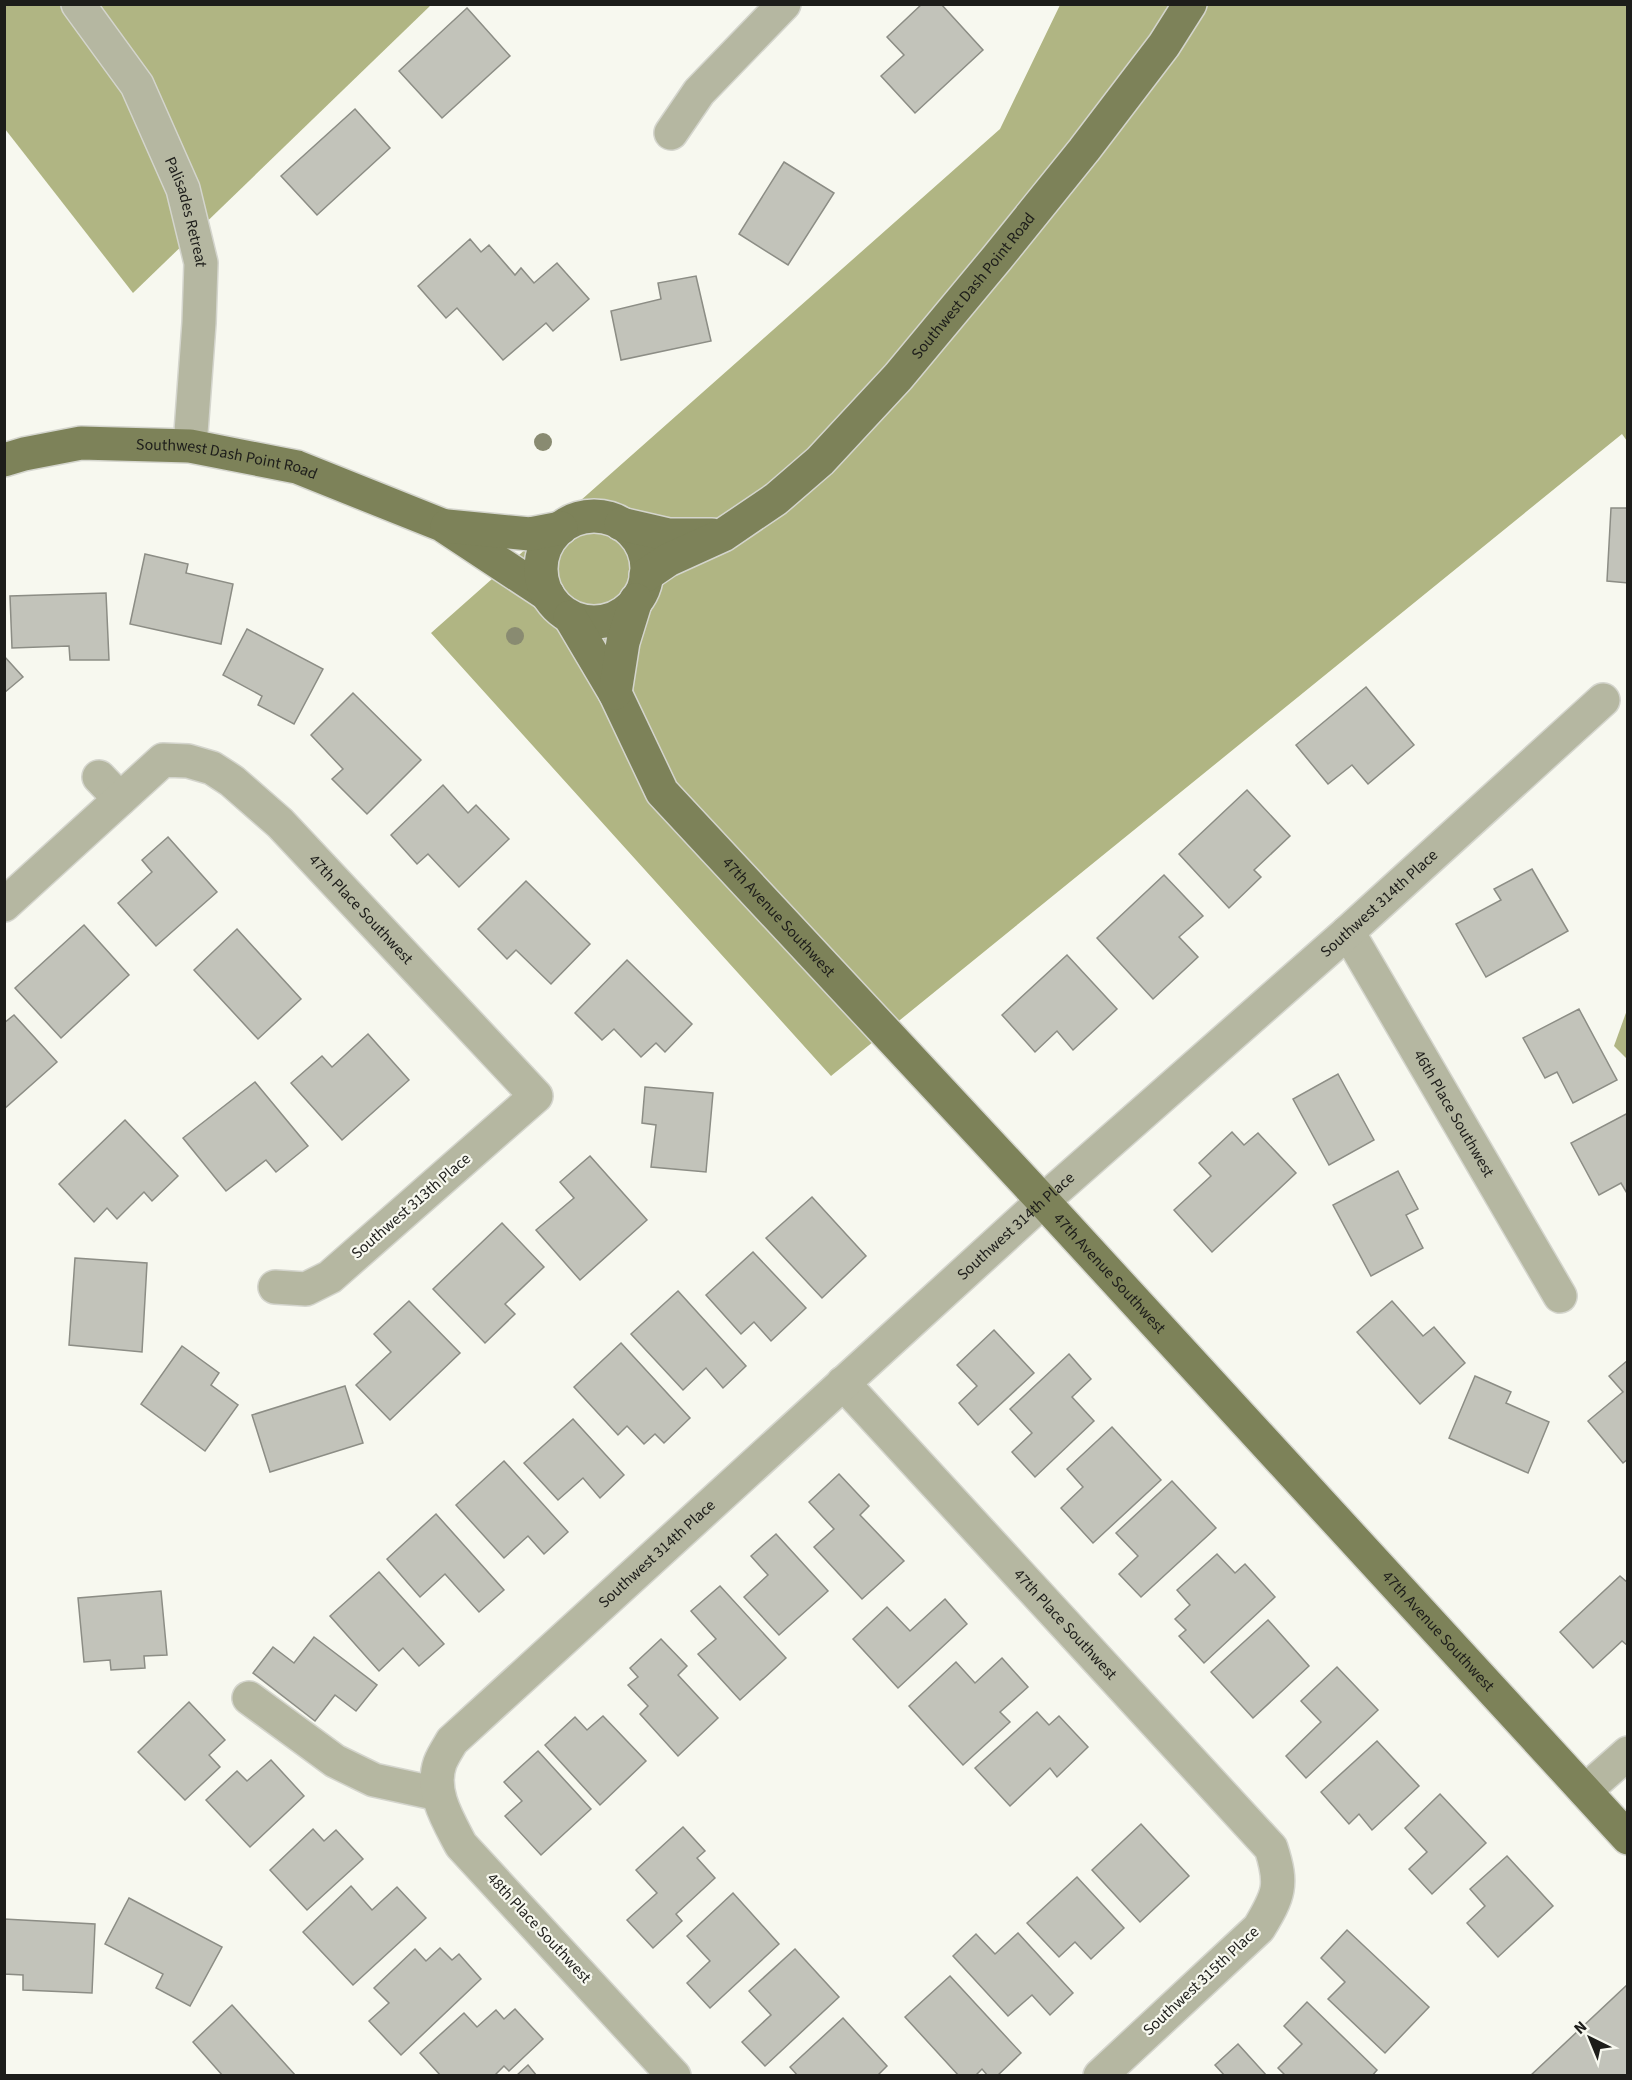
<svg xmlns="http://www.w3.org/2000/svg" width="1632" height="2080" font-family="'Source Sans 3',sans-serif">
	<style>
		.forest { fill: #b0b583 }
		.building { fill: #c2c3ba; stroke: #8c8d85; stroke-width: 1.5 }
		.lines { fill: none; stroke-linecap: round; stroke-linejoin: round }
		.minor-casing { stroke: #d4d5cd; stroke-width: 36 }
		.major-casing { stroke: #d4d5cd; stroke-width: 36 }
		.minor { stroke: #b5b7a1; stroke-width: 33 }
		.major { stroke: #7d8259; stroke-width: 33 }
		.tree { fill: #898b71 }
		.labels { text-anchor: middle; dominant-baseline: central; stroke-width: 4.5; stroke-linejoin: round; paint-order: stroke }
		.street-label { font-size: 16px; fill: #1d1d1a; stroke: #f7f8ef }
	</style>
	<rect width="100%" height="100%" fill="#f7f8ef"/>
	<!-- forest -->
	<g class="forest">
		<polygon points="5,5 431,5 133,293 5,129"/>
		<polygon points="1060,5 1627,5 1627,441 1622,434 831,1076 431,633 1000,129"/>
		<polygon points="1627,1010 1627,1059 1614,1046"/>
	</g>
	<!-- building -->
	<g class="building">
		<polygon points="922,4 941,4 983,50 915,113 881,76 904,55 887,37"/>
		<polygon points="467,8 510,56 442,118 399,71"/>
		<polygon points="355,109 390,148 317,215 281,176"/>
		<polygon points="784,162 834,193 788,265 739,234"/>
		<polygon points="470,239 481,252 489,245 515,275 521,268 534,283 557,263 589,299 553,331 546,323 503,360 457,308 446,318 418,286"/>
		<polygon points="696,276 711,341 621,360 611,311 661,299 658,283"/>
		<polygon points="1611,508 1628,508 1628,583 1607,581"/>
		<polygon points="145,554 188,564 186,573 233,584 221,644 130,624"/>
		<polygon points="106,593 109,660 70,660 69,646 12,648 10,596"/>
		<polygon points="247,629 323,669 294,724 258,705 262,696 223,675"/>
		<polygon points="4,656 23,677 4,693"/>
		<polygon points="1366,687 1414,745 1368,784 1352,765 1328,784 1296,745"/>
		<polygon points="353,693 421,760 367,814 332,779 343,769 311,735"/>
		<polygon points="443,785 468,813 476,805 509,839 459,887 428,854 417,864 391,835"/>
		<polygon points="1247,790 1290,836 1254,870 1261,877 1229,908 1179,854"/>
		<polygon points="168,837 217,892 156,946 118,903 152,872 142,860"/>
		<polygon points="1532,869 1568,931 1486,977 1456,924 1501,900 1494,889"/>
		<polygon points="1164,875 1203,916 1179,937 1198,957 1153,999 1097,938"/>
		<polygon points="526,881 590,944 551,984 516,950 507,959 478,929"/>
		<polygon points="84,925 129,975 61,1038 15,988"/>
		<polygon points="237,929 301,999 258,1039 194,970"/>
		<polygon points="1067,955 1117,1009 1073,1050 1057,1031 1035,1052 1002,1015"/>
		<polygon points="627,960 692,1024 665,1052 656,1043 641,1057 614,1029 602,1040 575,1013"/>
		<polygon points="1579,1009 1617,1080 1573,1103 1557,1072 1545,1078 1523,1038"/>
		<polygon points="14,1015 57,1062 4,1109 4,1023"/>
		<polygon points="368,1034 409,1080 342,1140 291,1083 322,1056 332,1067"/>
		<polygon points="1338,1074 1374,1140 1329,1165 1293,1099"/>
		<polygon points="255,1082 308,1146 276,1172 266,1160 226,1191 183,1138"/>
		<polygon points="645,1087 713,1093 706,1172 651,1167 656,1125 642,1123"/>
		<polygon points="1628,1113 1628,1195 1621,1183 1599,1195 1571,1143"/>
		<polygon points="125,1120 178,1176 152,1201 144,1192 117,1219 107,1208 94,1222 59,1184"/>
		<polygon points="1232,1132 1244,1145 1258,1133 1296,1173 1212,1252 1174,1210 1211,1176 1199,1163"/>
		<polygon points="590,1156 647,1220 580,1280 536,1230 574,1198 560,1182"/>
		<polygon points="1398,1171 1418,1209 1406,1215 1423,1248 1371,1276 1333,1205"/>
		<polygon points="812,1197 866,1256 822,1298 766,1238"/>
		<polygon points="502,1223 544,1267 505,1304 515,1314 485,1343 433,1289"/>
		<polygon points="753,1252 806,1308 771,1341 754,1322 741,1334 706,1295"/>
		<polygon points="75,1258 147,1263 142,1352 69,1345"/>
		<polygon points="678,1291 746,1366 723,1388 706,1368 683,1390 631,1334"/>
		<polygon points="409,1301 460,1353 390,1420 356,1385 391,1352 374,1334"/>
		<polygon points="1392,1301 1423,1336 1434,1327 1465,1363 1420,1404 1357,1332"/>
		<polygon points="994,1330 1034,1373 978,1425 959,1403 977,1386 957,1365"/>
		<polygon points="621,1343 690,1418 664,1443 655,1434 644,1444 627,1426 618,1435 574,1387"/>
		<polygon points="182,1346 219,1373 211,1385 238,1405 205,1451 141,1404"/>
		<polygon points="1069,1354 1091,1379 1072,1397 1094,1421 1035,1477 1012,1452 1032,1433 1010,1409"/>
		<polygon points="1628,1360 1628,1459 1623,1463 1588,1421 1623,1392 1609,1376"/>
		<polygon points="1475,1376 1511,1392 1506,1403 1549,1422 1528,1473 1449,1438"/>
		<polygon points="345,1386 363,1443 270,1472 252,1415"/>
		<polygon points="573,1419 624,1475 600,1498 583,1478 558,1500 524,1463"/>
		<polygon points="1112,1427 1161,1480 1093,1543 1061,1508 1083,1487 1067,1469"/>
		<polygon points="504,1461 568,1532 544,1554 528,1536 504,1558 456,1505"/>
		<polygon points="839,1474 869,1506 860,1515 904,1561 862,1599 814,1547 834,1529 809,1502"/>
		<polygon points="1172,1481 1216,1528 1141,1597 1119,1574 1138,1556 1116,1533"/>
		<polygon points="436,1514 504,1590 479,1612 445,1574 420,1597 387,1559"/>
		<polygon points="776,1534 828,1591 779,1635 744,1597 768,1575 751,1556"/>
		<polygon points="1217,1554 1235,1573 1245,1564 1275,1597 1204,1663 1179,1636 1186,1630 1175,1619 1190,1605 1177,1590"/>
		<polygon points="379,1572 444,1644 419,1666 403,1648 379,1671 330,1616"/>
		<polygon points="1620,1576 1628,1583 1628,1646 1622,1641 1593,1668 1560,1632"/>
		<polygon points="720,1586 786,1658 740,1700 698,1654 716,1639 691,1611"/>
		<polygon points="161,1591 167,1655 144,1656 145,1668 111,1670 110,1660 84,1662 78,1598"/>
		<polygon points="945,1599 967,1624 898,1688 853,1639 887,1607 910,1631"/>
		<polygon points="1268,1620 1309,1666 1253,1718 1211,1672"/>
		<polygon points="314,1637 377,1685 356,1711 335,1695 315,1721 253,1673 273,1647 294,1663"/>
		<polygon points="661,1639 687,1666 678,1675 718,1718 678,1756 640,1714 648,1706 628,1685 638,1677 630,1668"/>
		<polygon points="1002,1658 1028,1687 1000,1712 1010,1722 963,1765 909,1706 956,1662 975,1683"/>
		<polygon points="1337,1667 1378,1710 1306,1778 1286,1756 1321,1722 1301,1701"/>
		<polygon points="189,1702 225,1740 209,1755 220,1767 185,1800 138,1752"/>
		<polygon points="1037,1712 1049,1725 1059,1716 1088,1747 1057,1777 1050,1768 1010,1806 975,1768"/>
		<polygon points="603,1716 646,1761 600,1805 545,1745 575,1717 587,1730"/>
		<polygon points="1377,1741 1419,1786 1372,1830 1359,1814 1349,1824 1321,1792"/>
		<polygon points="538,1751 591,1809 541,1855 505,1816 522,1801 504,1782"/>
		<polygon points="271,1760 304,1796 250,1847 206,1800 237,1771 247,1781"/>
		<polygon points="1440,1794 1486,1843 1432,1894 1409,1869 1427,1852 1405,1828"/>
		<polygon points="1141,1824 1189,1876 1140,1922 1092,1870"/>
		<polygon points="683,1827 705,1851 697,1858 715,1878 676,1914 682,1921 653,1948 627,1920 657,1893 636,1870"/>
		<polygon points="313,1829 324,1841 336,1830 363,1859 307,1910 270,1870"/>
		<polygon points="1507,1856 1553,1906 1498,1957 1467,1923 1485,1906 1470,1889"/>
		<polygon points="1077,1877 1124,1928 1091,1959 1075,1942 1059,1957 1027,1923"/>
		<polygon points="351,1886 372,1910 397,1887 426,1918 353,1985 303,1932"/>
		<polygon points="733,1893 779,1944 710,2008 687,1983 710,1961 687,1936"/>
		<polygon points="129,1898 222,1947 190,2006 156,1988 163,1974 105,1944"/>
		<polygon points="4,1919 95,1924 92,1993 23,1990 23,1975 4,1974"/>
		<polygon points="1347,1930 1429,2007 1385,2053 1328,1999 1345,1982 1321,1958"/>
		<polygon points="1018,1933 1073,1993 1050,2015 1032,1995 1008,2016 953,1956 976,1934 995,1954"/>
		<polygon points="440,1948 452,1960 459,1954 481,1979 401,2055 369,2021 389,2003 374,1988 415,1949 426,1961"/>
		<polygon points="795,1949 839,1997 765,2066 742,2042 771,2015 749,1991"/>
		<polygon points="950,1976 1021,2053 997,2076 988,2076 982,2069 975,2076 959,2076 905,2017"/>
		<polygon points="1628,1984 1628,2076 1530,2076"/>
		<polygon points="1307,2002 1377,2070 1372,2076 1286,2076 1278,2068 1302,2044 1284,2026"/>
		<polygon points="232,2005 296,2076 223,2076 193,2042"/>
		<polygon points="515,2009 543,2039 509,2071 504,2066 494,2076 441,2076 420,2053 464,2013 477,2027 496,2010 504,2019"/>
		<polygon points="843,2018 887,2066 877,2076 798,2076 790,2067"/>
		<polygon points="1238,2044 1267,2076 1225,2076 1215,2065"/>
		<polygon points="528,2065 537,2076 516,2076"/>
	</g>
	<g class="lines">
		<defs>
			<g id="minor">
				<path id="s1" d="M78,4l59,81 46,104 18,74 -2,60 -9,123"/>
				<polyline points="671,133 699,92 784,4"/>
				<polyline points="99,777 120,799"/>
				<path id="s2" d="M4,905l159,-145 25,1 24,7 20,13 48,42 256,273 -206,181 -24,12 -31,-2"/>
				<path id="s3" d="M1348,932l212,364"/>
				<path id="s4" d="M843,1383l428,465c12,37 8,47 -12,80l-159,148"/>
				<polyline points="249,1698 335,1761 374,1780 438,1794"/>
				<polyline points="1585,1791 1628,1753"/>
				<path id="s5" d="M674,2076l-213,-231c-13,-25 -31,-53 -21,-82 3,-8 8,-15 12,-22l591,-540 305,-269 255,-232"/>
			</g>
			<g id="major">
				<path id="s6" d="M4,460l20,-6 57,-11 109,3 107,21 145,58 106,70"/>
				<circle cx="594" cy="569" r="53"/>
				<polyline points="621,524 669,535 712,535"/>
				<polyline points="447,526 530,534 561,528"/>
				<path id="s7" d="M646,575l22,-15 55,-25 53,-36 44,-38 78,-84 99,-119 87,-108 80,-105 26,-41"/>
				<path id="s8" d="M570,617l45,76 47,99 381,409 585,637"/>
				<polyline points="615,693 623,642 636,600"/>
			</g>
		</defs>
		<!-- minor casing -->
		<use href="#minor" class="minor-casing"/>
		<!-- major casing -->
		<use href="#major" class="major-casing"/>
		<!-- minor -->
		<use href="#minor" class="minor"/>
		<!-- major -->
		<use href="#major" class="major"/>
	</g>
	<!-- trees -->
	<g class="tree">
		<circle cx="543" cy="442" r="9"/>
		<circle cx="515" cy="636" r="9"/>
	</g>
	<g class="labels">
		<!-- street labels -->
		<g class="street-label">
			<text stroke="none"><textPath href="#s1" startOffset="237">Palisades Retreat</textPath></text>
			<text stroke="none"><textPath href="#s7" startOffset="442">Southwest Dash Point Road</textPath></text>
			<text stroke="none"><textPath href="#s6" startOffset="226">Southwest Dash Point Road</textPath></text>
			<text stroke="none"><textPath href="#s5" startOffset="1676">Southwest 314th Place</textPath></text>
			<text stroke="none"><textPath href="#s2" startOffset="471">47th Place Southwest</textPath></text>
			<text stroke="none"><textPath href="#s8" startOffset="369">47th Avenue Southwest</textPath></text>
			<text stroke="none"><textPath href="#s3" startOffset="210">46th Place Southwest</textPath></text>
			<text transform="translate(411 1206) rotate(-41)">Southwest 313th Place</text>
			<text stroke="none"><textPath href="#s5" startOffset="1190">Southwest 314th Place</textPath></text>
			<text stroke="none"><textPath href="#s8" startOffset="855">47th Avenue Southwest</textPath></text>
			<text stroke="none"><textPath href="#s5" startOffset="704">Southwest 314th Place</textPath></text>
			<text stroke="none"><textPath href="#s4" startOffset="328">47th Place Southwest</textPath></text>
			<text stroke="none"><textPath href="#s8" startOffset="1341">47th Avenue Southwest</textPath></text>
			<text transform="translate(539 1928) rotate(47)">48th Place Southwest</text>
			<text transform="translate(1201 1981) rotate(-43)">Southwest 315th Place</text>
		</g>
	</g>
	<!-- border -->
	<rect width="1632" height="2080" fill="none" stroke="#1d1d1a" stroke-width="12"/>
	<!-- north arrow -->
	<g transform="translate(1590 2038) rotate(317)" stroke="#f7f8ef" stroke-width="4.5" paint-order="stroke">
	<path d="M0-4.5L10 22L0 15L-10 22Z" fill="#1d1d1a"/>
	<text y="-9" font-size="16" font-weight="bold" text-anchor="middle" fill="#1d1d1a">N</text>
	</g>
</svg>
